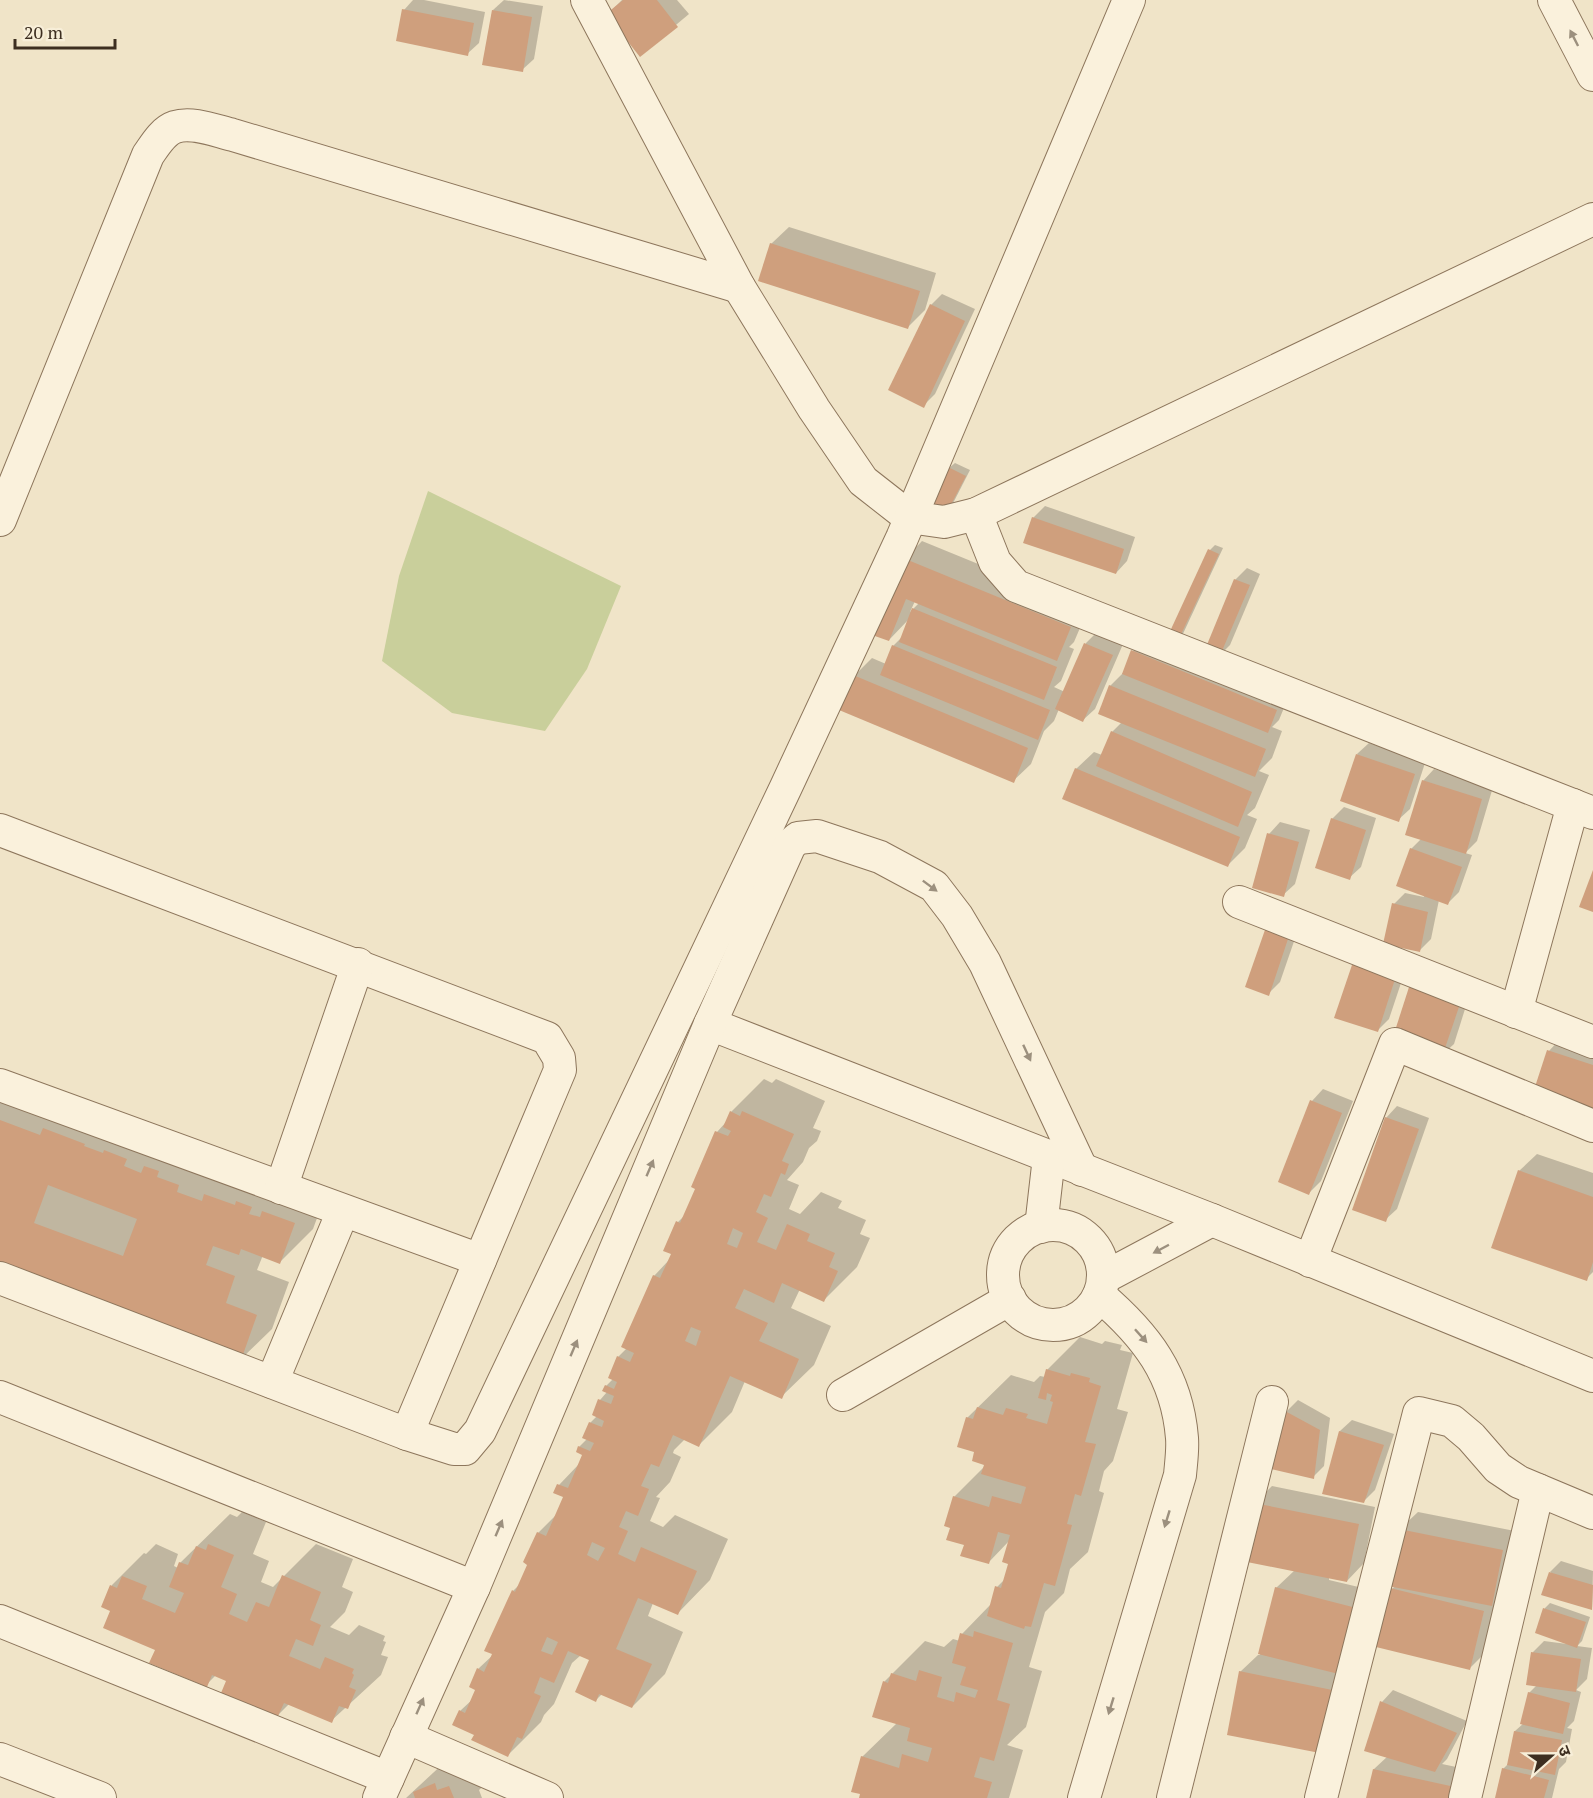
<svg xmlns="http://www.w3.org/2000/svg" width="1593" height="1798" font-family="'PT Serif','Noto Sans Devanagari',serif">
	<style>
		.green { fill: #c9cf9b }
		.shadow { fill: #0003; fill-rule: evenodd }
		.building { fill: #cf9f7d; fill-rule: evenodd }
		.lines { fill: none; stroke-linecap: round; stroke-linejoin: round }
		.minor-casing { stroke: #8d765c; stroke-width: 34 }
		.minor { stroke: #faf1dc; stroke-width: 32 }
		.oneway { fill: #9c907e }
	</style>
	<rect width="100%" height="100%" fill="#f0e4c8"/>
	<!-- green -->
	<polygon class="green" points="428,491 621,586 587,669 545,731 452,713 382,661 399,576"/>
	<!-- shadow -->
	<g class="shadow">
		<polygon points="413,0 424,0 485,12 479,43 467,54 404,10"/>
		<polygon points="504,0 543,6 534,59 522,70 493,10"/>
		<polygon points="622,0 677,0 689,14 640,55 608,14"/>
		<polygon points="789,227 936,273 925,310 908,327 771,244"/>
		<polygon points="942,294 975,309 935,394 923,406 931,305"/>
		<polygon points="955,463 970,470 948,513 949,468"/>
		<polygon points="1045,506 1135,537 1127,561 1116,573 1033,518"/>
		<path d="M922,541l166,68 -14,33 -5,5 5,2 -13,32 -7,6 11,5 21,-49 11,-11 26,12 -28,65 -12,11 -24,-11 -5,12 -10,10 -13,33 -18,17 -172,-72 14,-34 17,-17 14,6 7,-18 10,-10 6,-17 -20,21 16,-81zM915,601l4,2 -9,9z"/>
		<polygon points="1215,545 1223,548 1181,638 1176,643 1210,550"/>
		<polygon points="1247,568 1260,574 1230,645 1219,656 1235,580"/>
		<polygon points="1144,640 1288,698 1279,720 1272,727 1282,731 1272,758 1259,771 1269,775 1255,808 1247,815 1257,819 1245,848 1228,865 1076,769 1094,752 1102,755 1112,732 1122,722 1110,686 1125,671 1133,651"/>
		<polygon points="1369,743 1425,763 1410,809 1398,820 1357,754"/>
		<polygon points="1434,769 1493,787 1477,841 1465,853 1472,855 1459,892 1448,903 1439,900 1431,939 1419,951 1394,904 1405,893 1424,897 1411,849 1422,838 1423,781"/>
		<polygon points="1344,807 1376,818 1361,867 1349,878 1332,819"/>
		<polygon points="1280,822 1310,830 1295,884 1283,895 1269,834"/>
		<polygon points="1300,924 1280,982 1268,994 1247,986"/>
		<polygon points="1407,965 1389,1019 1378,1030 1336,1017"/>
		<polygon points="1471,990 1454,1044 1442,1055 1394,1039"/>
		<polygon points="1560,1039 1593,1050 1593,1115 1549,1051"/>
		<polygon points="0,1075 71,1102 77,1096 117,1111 135,1121 138,1118 327,1191 313,1229 280,1262 263,1255 257,1270 289,1282 272,1329 239,1361 196,1334 0,1267"/>
		<polygon points="764,1079 772,1083 776,1079 825,1101 813,1128 821,1131 817,1141 809,1148 803,1162 787,1180 799,1185 789,1209 800,1214 821,1192 842,1201 838,1208 866,1220 860,1234 870,1238 857,1267 824,1300 800,1289 791,1308 831,1326 814,1365 781,1397 745,1381 732,1412 699,1445 685,1439 674,1450 673,1453 681,1457 670,1482 656,1497 660,1498 650,1521 663,1527 675,1515 728,1539 710,1580 678,1613 653,1603 648,1616 683,1632 665,1674 632,1707 602,1694 596,1700 591,1659 581,1655 572,1663 554,1704 544,1715 541,1722 508,1755 476,1734 460,1711 474,1698 477,1689 478,1669 494,1654 513,1591 521,1583 529,1564 538,1533 557,1514 565,1497 555,1492 559,1485 580,1463 584,1454 579,1447 587,1439 590,1423 597,1416 594,1414 600,1400 607,1392 606,1386 613,1379 618,1357 627,1348 654,1276 669,1260 673,1253 678,1222 685,1215 697,1188 693,1186 717,1132 727,1121 731,1112"/>
		<polygon points="1323,1089 1353,1101 1321,1181 1309,1193 1280,1181 1312,1101"/>
		<polygon points="1397,1106 1429,1118 1397,1209 1385,1220 1386,1118"/>
		<polygon points="1537,1154 1593,1173 1593,1272 1586,1279 1519,1171"/>
		<polygon points="1080,1337 1102,1344 1105,1341 1122,1345 1120,1350 1133,1353 1117,1409 1128,1412 1113,1461 1104,1471 1099,1491 1104,1493 1088,1552 1070,1569 1064,1593 1045,1612 1029,1667 1042,1671 1026,1727 1007,1745 1023,1750 1009,1798 861,1798 862,1757 897,1723 884,1682 925,1641 944,1647 953,1639 960,1641 962,1634 992,1603 997,1587 1006,1578 1010,1563 1010,1540 989,1562 965,1544 952,1527 954,1497 985,1466 976,1451 967,1418 1011,1375 1034,1382 1040,1376 1045,1377 1047,1370"/>
		<polygon points="1298,1400 1330,1418 1324,1466 1313,1477 1272,1468 1287,1411"/>
		<polygon points="1352,1420 1394,1434 1375,1490 1364,1501 1324,1492 1340,1431"/>
		<polygon points="1272,1486 1375,1507 1364,1563 1347,1581 1329,1577 1329,1580 1384,1593 1347,1736 1240,1672 1258,1655 1260,1655 1276,1588 1295,1570 1255,1503"/>
		<polygon points="242,1512 266,1522 253,1554 269,1561 261,1582 273,1587 316,1544 353,1559 342,1587 353,1592 345,1612 330,1627 349,1635 359,1625 385,1636 383,1641 386,1642 381,1655 388,1657 381,1675 331,1721 289,1704 278,1715 228,1680 216,1675 206,1685 157,1649 112,1610 103,1606 112,1585 144,1553 146,1554 156,1544 178,1554 174,1566 178,1568 180,1563 230,1514 237,1517"/>
		<polygon points="1418,1512 1520,1532 1487,1651 1470,1668 1392,1589 1395,1586 1400,1529"/>
		<polygon points="1561,1561 1593,1571 1592,1609 1550,1572"/>
		<polygon points="1550,1603 1590,1617 1582,1641 1577,1646 1592,1648 1587,1679 1576,1690 1581,1692 1574,1721 1567,1728 1572,1729 1566,1762 1559,1769 1552,1798 1497,1798 1503,1769 1509,1763 1515,1731 1524,1723 1529,1693 1537,1685 1533,1652 1544,1641 1567,1644 1567,1643 1537,1632 1545,1608"/>
		<polygon points="1393,1690 1467,1721 1447,1759 1442,1764 1480,1772 1474,1798 1368,1798 1374,1769 1388,1756 1366,1750 1382,1702"/>
		<polygon points="447,1760 492,1778 479,1790 482,1798 406,1798"/>
	</g>
	<!-- building -->
	<g class="building">
		<polygon points="623,0 657,0 678,27 640,57 606,14"/>
		<polygon points="402,9 474,23 468,56 396,41"/>
		<polygon points="492,10 532,17 523,72 482,65"/>
		<polygon points="770,243 920,291 908,329 758,281"/>
		<polygon points="930,304 965,321 924,408 888,390"/>
		<polygon points="948,467 966,476 943,520 925,511"/>
		<polygon points="1032,517 1124,549 1116,574 1023,543"/>
		<polygon points="1208,549 1219,554 1176,645 1166,640"/>
		<polygon points="903,558 1071,627 1057,661 906,599 889,641 872,635"/>
		<polygon points="1234,579 1250,585 1219,658 1204,652"/>
		<polygon points="912,608 1057,667 1044,700 899,642"/>
		<polygon points="1084,643 1113,655 1083,722 1055,709"/>
		<polygon points="892,645 1050,710 1038,740 880,675"/>
		<polygon points="1131,650 1277,710 1268,733 1122,674"/>
		<polygon points="853,675 1028,748 1014,783 839,710"/>
		<polygon points="1109,685 1266,749 1255,777 1098,714"/>
		<polygon points="1111,731 1252,792 1238,827 1096,766"/>
		<polygon points="1356,754 1415,774 1399,822 1340,801"/>
		<polygon points="1075,768 1240,837 1228,867 1062,799"/>
		<polygon points="1422,780 1482,799 1466,854 1405,835"/>
		<polygon points="1331,818 1366,830 1350,880 1315,868"/>
		<polygon points="1267,833 1299,842 1284,897 1252,888"/>
		<polygon points="1410,848 1462,867 1448,905 1396,886"/>
		<polygon points="1593,870 1593,912 1579,907"/>
		<polygon points="1392,903 1428,912 1420,952 1383,944"/>
		<polygon points="1266,927 1289,936 1269,996 1245,987"/>
		<polygon points="1353,962 1396,976 1378,1032 1334,1018"/>
		<polygon points="1410,984 1461,1001 1442,1057 1392,1040"/>
		<polygon points="1547,1050 1593,1065 1593,1117 1532,1096"/>
		<polygon points="1310,1100 1342,1113 1309,1195 1278,1182"/>
		<path d="M730,1111l10,5 2,-5 52,23 -12,27 7,3 -4,11 -4,-2 -10,24 -7,-3 -8,18 12,6 -11,24 19,8 11,-26 23,10 -3,7 28,12 -6,14 9,4 -14,31 -42,-19 -8,20 -30,-14 -9,19 33,15 -9,18 40,18 -17,40 -52,-23 -31,71 -26,-12 -14,32 -8,-3 -10,22 8,3 -11,27 -12,-5 -7,16 9,4 -10,23 17,8 6,-15 56,24 -19,44 -40,-17 -22,51 36,15 -20,44 -33,-14 -3,8 -21,-10 14,-32 -21,-9 -14,32 -14,-6 -6,16 7,3 -19,43 -5,-2 -9,20 -37,-17 3,-5 -22,-10 7,-15 6,3 10,-23 -6,-3 8,-19 7,4 8,-18 -8,-3 28,-61 3,2 12,-27 -4,-3 14,-30 9,4 17,-39 -10,-4 4,-9 11,4 14,-33 -6,-3 2,-6 12,5 4,-8 -12,-5 7,-16 13,5 2,-6 -12,-6 6,-16 13,5 3,-8 -12,-5 3,-6 9,4 3,-7 -9,-4 9,-22 13,6 4,-9 -13,-6 32,-72 7,3 11,-24 -8,-3 13,-30 4,2 15,-34 -4,-2 24,-56 13,5 3,-5 -8,-4zM733,1228l10,5 -6,15 -10,-4zM691,1327l10,4 -5,15 -11,-5zM592,1542l13,6 -7,13 -11,-6zM547,1637l11,5 -6,13 -11,-4z"/>
		<polygon points="1385,1117 1419,1129 1386,1222 1352,1210"/>
		<path d="M0,1120l40,15 3,-7 42,16 -1,2 19,7 1,-3 23,9 -3,7 17,7 3,-7 15,5 -2,6 22,8 -2,7 25,9 2,-7 31,11 1,-4 16,6 -3,7 11,3 2,-6 33,12 -15,41 -39,-15 -2,6 -26,-9 -7,19 29,11 -9,27 31,12 -17,48 -50,-19 4,-9 -86,-32 -108,-35zM48,1185l89,34 -14,37 -89,-33z"/>
		<polygon points="1518,1170 1593,1197 1593,1262 1587,1281 1491,1248"/>
		<polygon points="1046,1369 1070,1376 1071,1373 1090,1378 1089,1382 1101,1386 1085,1442 1096,1444 1081,1496 1075,1494 1067,1524 1072,1525 1055,1586 1044,1583 1031,1627 1025,1626 1024,1629 987,1616 995,1586 1001,1588 1008,1564 1002,1562 1010,1535 998,1532 989,1564 960,1556 964,1545 946,1540 950,1528 944,1526 953,1496 989,1507 992,1496 1021,1504 1026,1487 981,1474 984,1465 972,1461 974,1452 957,1447 966,1417 973,1419 977,1407 1003,1415 1006,1408 1028,1414 1026,1418 1047,1424 1053,1402 1050,1401 1052,1395 1047,1393 1046,1400 1038,1398"/>
		<polygon points="1285,1411 1320,1430 1314,1479 1271,1469"/>
		<polygon points="1339,1431 1384,1445 1364,1503 1322,1494"/>
		<polygon points="1254,1503 1359,1524 1347,1582 1242,1561"/>
		<polygon points="1399,1529 1503,1550 1492,1606 1388,1586"/>
		<polygon points="208,1544 234,1555 221,1587 237,1594 229,1614 247,1622 256,1602 269,1607 282,1575 321,1592 310,1620 321,1625 313,1646 296,1639 289,1656 320,1669 325,1657 354,1669 352,1673 354,1675 349,1687 356,1690 348,1709 339,1706 332,1723 284,1703 278,1716 221,1693 226,1681 212,1675 207,1687 149,1663 155,1650 103,1628 110,1611 101,1607 110,1585 117,1588 122,1576 147,1586 142,1599 175,1613 184,1593 169,1587 179,1562 188,1565 196,1546 206,1550"/>
		<polygon points="1549,1572 1593,1585 1592,1610 1541,1595"/>
		<polygon points="1275,1587 1368,1611 1351,1677 1258,1654"/>
		<polygon points="1390,1588 1484,1611 1470,1670 1376,1647"/>
		<polygon points="1543,1608 1586,1622 1577,1648 1535,1633"/>
		<polygon points="974,1631 1013,1643 997,1700 1010,1704 994,1761 980,1757 974,1777 992,1782 987,1798 859,1798 860,1794 851,1792 861,1756 899,1768 902,1754 928,1762 932,1748 907,1741 910,1728 872,1717 883,1681 888,1683 891,1673 916,1681 919,1670 942,1677 937,1697 954,1702 956,1692 975,1698 978,1690 960,1685 966,1667 952,1663 960,1633 973,1637"/>
		<polygon points="1531,1652 1581,1659 1576,1692 1526,1685"/>
		<polygon points="1239,1671 1342,1692 1330,1755 1227,1735"/>
		<polygon points="1528,1692 1570,1703 1563,1734 1520,1724"/>
		<polygon points="1380,1701 1457,1733 1435,1772 1364,1751"/>
		<polygon points="1514,1731 1562,1740 1555,1775 1507,1765"/>
		<polygon points="1502,1768 1549,1780 1544,1798 1495,1798"/>
		<polygon points="1373,1769 1464,1789 1462,1798 1366,1798"/>
		<polygon points="435,1783 437,1790 449,1786 454,1798 415,1798 413,1792"/>
	</g>
	<g class="lines">
		<defs>
			<g id="minor">
				<polyline points="587,0 739,287 814,409 863,481 909,517 944,522 976,514 1593,219"/>
				<polyline points="1554,0 1593,75"/>
				<polyline points="976,514 995,562 1016,586 1593,813"/>
				<path d="M0,520l148,-365c7,-10 15,-24 27,-28 17,-6 41,4 58,8l506,152"/>
				<polyline points="0,830 547,1038 559,1058 560,1070 407,1434 0,1278"/>
				<polyline points="1239,902 1593,1042"/>
				<polyline points="1516,1012 1573,805"/>
				<polyline points="710,1024 1212,1220 1593,1376"/>
				<polyline points="0,1085 480,1260"/>
				<polyline points="281,1188 358,964"/>
				<circle cx="1053" cy="1275" r="50"/>
				<polyline points="1041,1227 1049,1157"/>
				<polyline points="1310,1261 1395,1044 1593,1126"/>
				<polyline points="1103,1278 1212,1220"/>
				<polyline points="272,1382 343,1211"/>
				<polyline points="843,1395 1010,1299"/>
				<polyline points="0,1397 474,1587"/>
				<polyline points="407,1434 454,1449 465,1449 480,1431 786,787 902,538 1129,0"/>
				<polyline points="0,1621 388,1778"/>
				<polyline points="406,1737 547,1798"/>
				<polyline points="0,1759 100,1798"/>
				<polyline points="379,1798 474,1587 710,1024 790,845 798,838 817,836 880,857 934,886 957,916 985,963 1082,1170"/>
				<path d="M1084,1798l96,-323c1,-12 3,-25 2,-37 -5,-63 -36,-103 -83,-143"/>
				<polyline points="1173,1798 1272,1402"/>
				<polyline points="1321,1798 1419,1413 1452,1421 1471,1437 1498,1468 1519,1482 1593,1513"/>
				<polyline points="1465,1798 1538,1490"/>
			</g>
		</defs>
		<!-- minor casing -->
		<use href="#minor" class="minor-casing"/>
		<!-- minor -->
		<use href="#minor" class="minor"/>
	</g>
	<!-- one-way arrows -->
	<defs><path id="oneway-solid" d="M-6-.8H1V-3.2L6.5 0L1 3.2V.8H-6Z" transform="scale(1.5)"/></defs>
	<g class="oneway">
		<use href="#oneway-solid" transform="translate(1574 38) rotate(-117)"/>
		<use href="#oneway-solid" transform="translate(930 886) rotate(37)"/>
		<use href="#oneway-solid" transform="translate(1027 1053) rotate(65)"/>
		<use href="#oneway-solid" transform="translate(650 1168) rotate(-67)"/>
		<use href="#oneway-solid" transform="translate(1161 1249) rotate(152)"/>
		<use href="#oneway-solid" transform="translate(1141 1336) rotate(48)"/>
		<use href="#oneway-solid" transform="translate(574 1348) rotate(-67)"/>
		<use href="#oneway-solid" transform="translate(1167 1519) rotate(107)"/>
		<use href="#oneway-solid" transform="translate(499 1528) rotate(-67)"/>
		<use href="#oneway-solid" transform="translate(420 1706) rotate(-66)"/>
		<use href="#oneway-solid" transform="translate(1111 1706) rotate(107)"/>
	</g>
	<!-- north arrow -->
	<g transform="translate(1551 1756) rotate(69)" stroke="#f7eed8" stroke-width="4.5" paint-order="stroke">
	<path d="M0-4.5L10 22L0 15L-10 22Z" fill="#3d2e20"/>
	<text y="-9" font-size="16" font-weight="bold" text-anchor="middle" fill="#3d2e20">उ</text>
	</g>
	<!-- scale -->
	<path d="M15 39v9h100v-9" fill="none" stroke="#3d2e20" stroke-width="3"/>
	<text x="24" y="39" font-size="18" fill="#3d2e20" stroke="#f7eed8" stroke-width="4.5" paint-order="stroke">20 m</text>
</svg>
